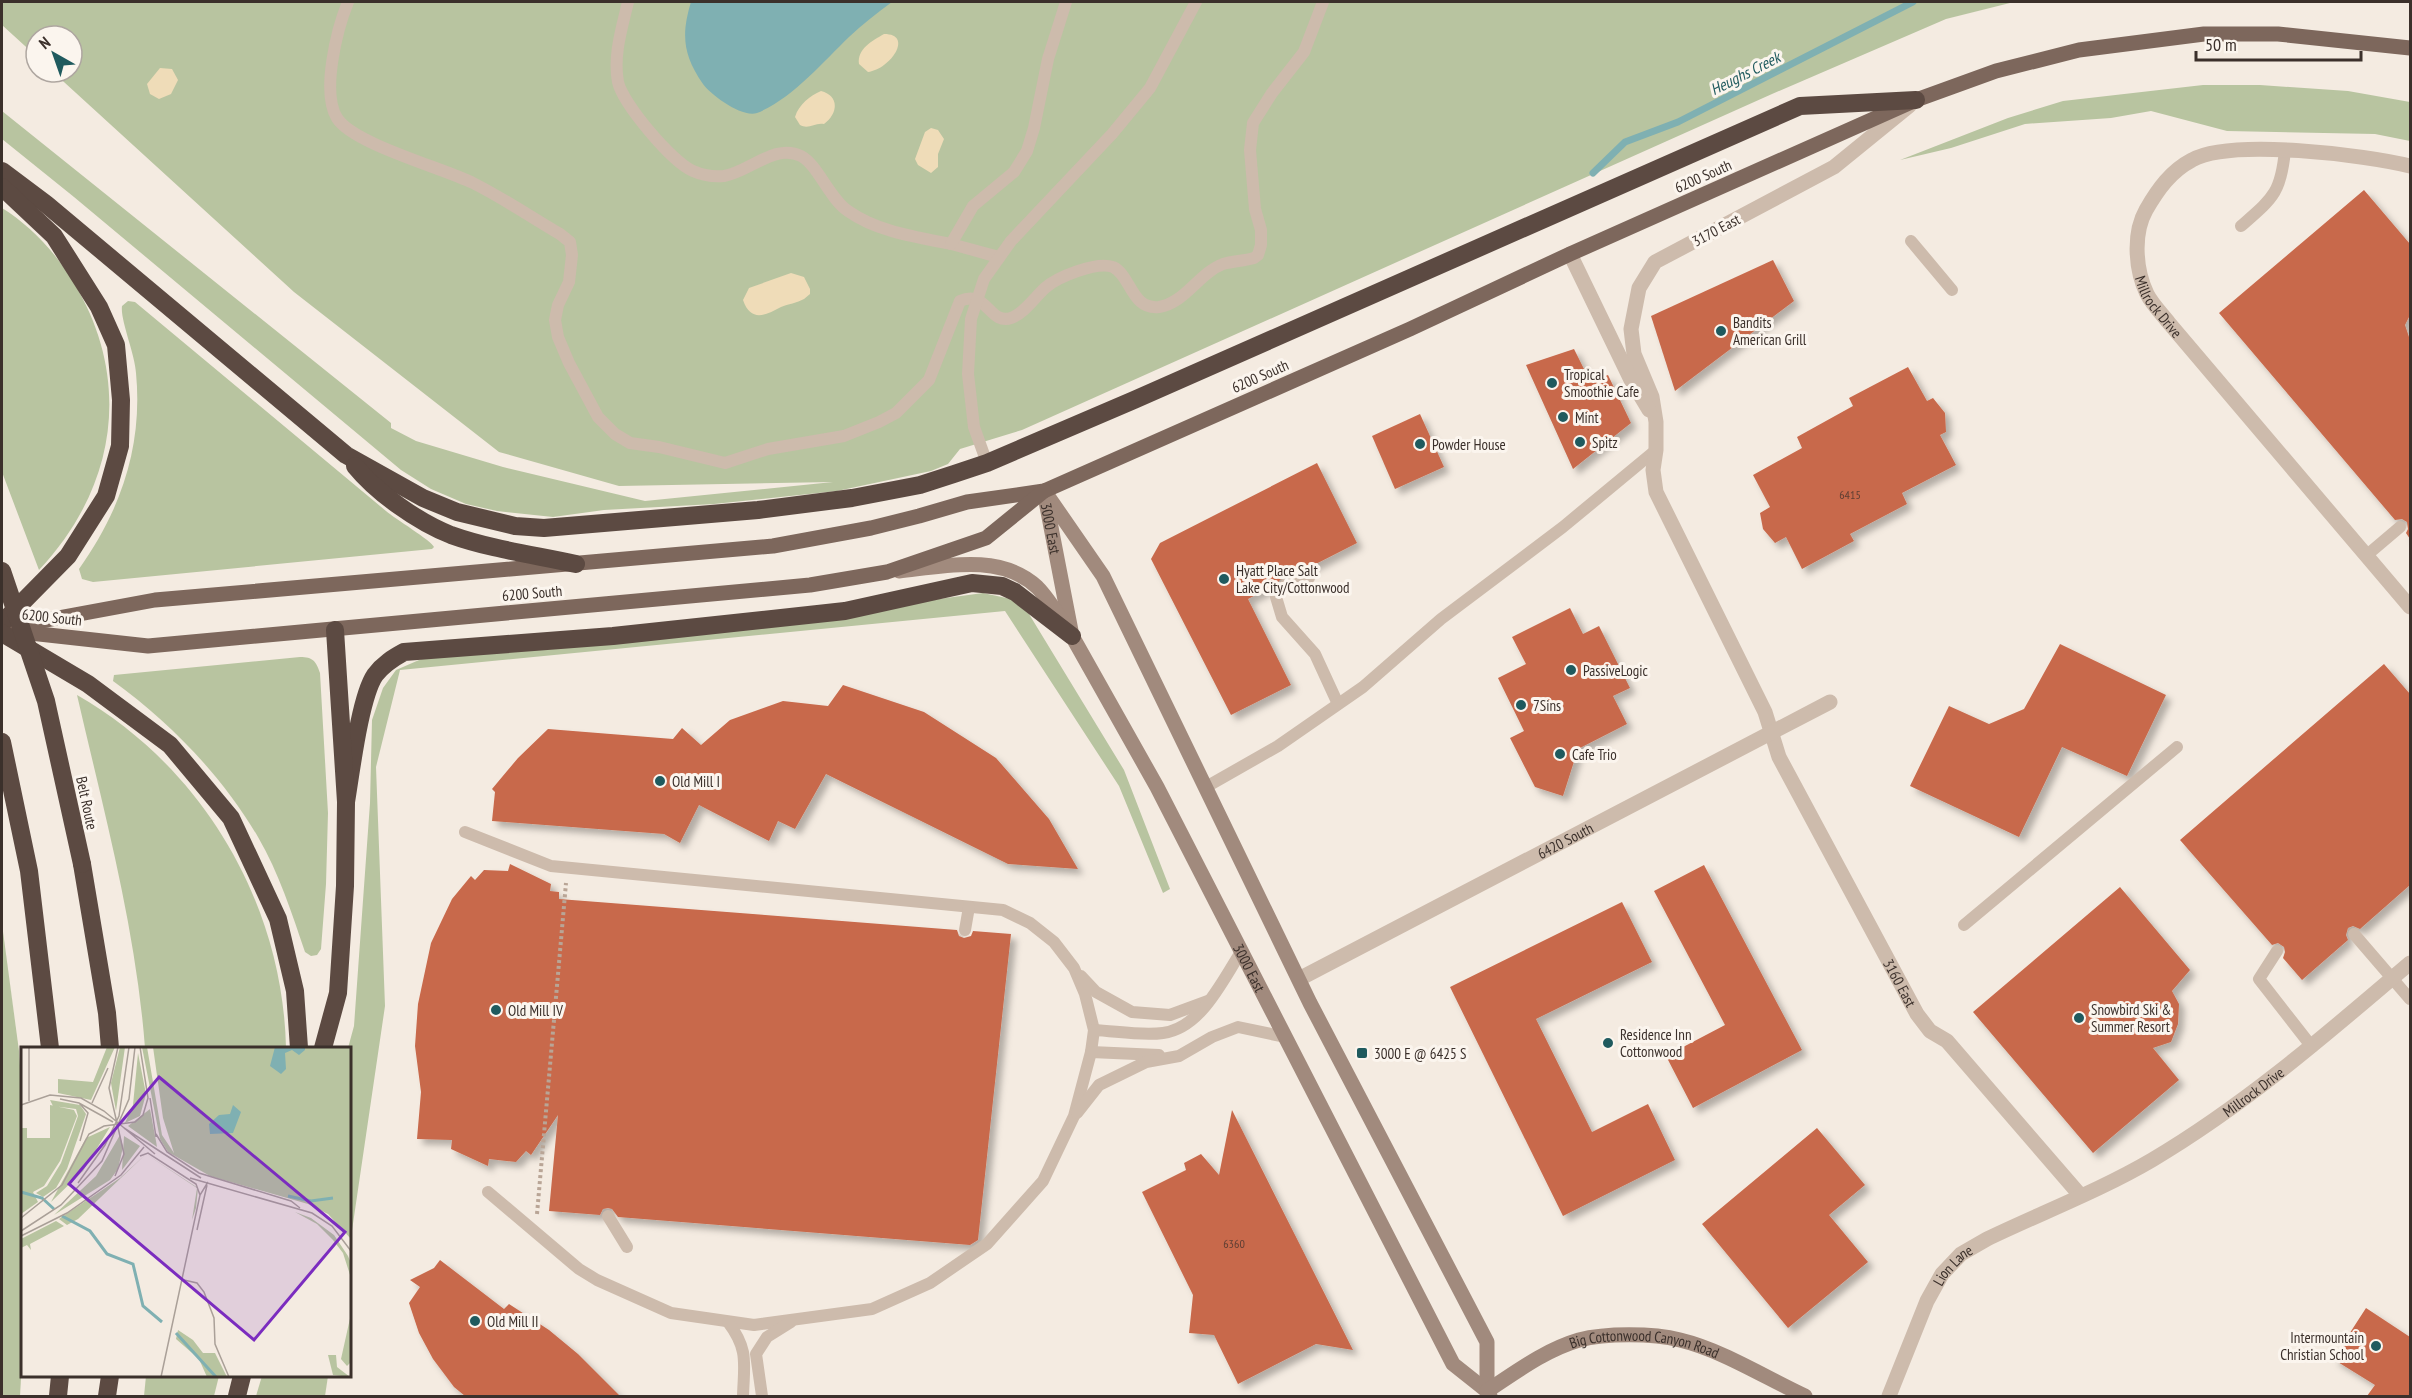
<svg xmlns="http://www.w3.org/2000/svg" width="2412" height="1398" font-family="'PT Sans Narrow',sans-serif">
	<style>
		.green { fill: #b8c4a0 }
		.sand { fill: #efdcb8 }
		.water { fill: #7fb0b2 }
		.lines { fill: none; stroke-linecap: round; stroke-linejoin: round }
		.stream { stroke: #7fb0b2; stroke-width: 7 }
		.building { fill: #c8694b; filter: url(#shadow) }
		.path { stroke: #b9a596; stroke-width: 4; stroke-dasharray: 3 3; stroke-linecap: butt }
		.lane { stroke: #cdbbac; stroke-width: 12 }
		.street { stroke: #cdbbac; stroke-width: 15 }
		.secondary { stroke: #a18a7d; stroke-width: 15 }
		.primary { stroke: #7d675c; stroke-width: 15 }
		.highway { stroke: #5c4a42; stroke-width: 18 }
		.highway-bridge { stroke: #5c4a42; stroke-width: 18 }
		.poi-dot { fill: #1f5a5e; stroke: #fbf5ee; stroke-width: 2 }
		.labels { text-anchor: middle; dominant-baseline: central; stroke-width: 6; stroke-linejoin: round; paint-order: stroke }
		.number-label { font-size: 12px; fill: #5e3e33 }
		.street-label { font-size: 15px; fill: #3b302b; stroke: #fbf5ee }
		.poi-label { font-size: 15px; fill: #3b302b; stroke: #fbf5ee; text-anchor: start }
		.water-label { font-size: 16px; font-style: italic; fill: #1f5a5e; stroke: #fbf5ee }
		.inset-river { fill: none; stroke: #7fb0b2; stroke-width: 3 }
		.inset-road { fill: none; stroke: #aaa098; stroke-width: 1.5 }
		.view { fill: #7b2cbf; fill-opacity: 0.15; stroke: #7b2cbf; stroke-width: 3 }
		.inset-edge { fill: none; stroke: #3b302b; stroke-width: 3 }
	</style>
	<defs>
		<filter id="shadow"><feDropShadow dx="5.5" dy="5.5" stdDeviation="3" flood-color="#0004"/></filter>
	</defs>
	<rect width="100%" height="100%" fill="#f4ebe1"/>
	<!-- green -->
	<g class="green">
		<polygon points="2,2 2014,2 1946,19 1772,94 1022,430 960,449 948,464 931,471 837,491 714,504 604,510 553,517 497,511 466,504 431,489 401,470 74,197 2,139 2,111 391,423 391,428 416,441 503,467 645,501 833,482 619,486 499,452 294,292 53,72 72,72 72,36 36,36 36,56 2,25"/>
		<polygon points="2203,85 2260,85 2348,91 2410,102 2410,141 2375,134 2227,131 2151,111 2111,118 2025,124 1951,148 1900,160 2008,118 2063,101"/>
		<path d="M2,208c29,18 54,45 72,75 59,98 42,205 -35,287l-37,-98z"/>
		<path d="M128,301l7,1 251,209c8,7 46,30 48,36l-2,2 -339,33 -11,-3 -3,-10c42,-59 64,-123 57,-196 -1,-19 -16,-53 -14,-67z"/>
		<polygon points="983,593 1011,599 1029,614 1124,770 1170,889 1163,893 1119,786 1005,611 400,670 376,767 385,1006 350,1244 348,1048 354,1026 370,803 372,720 383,688 396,670 426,657 606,644"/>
		<path d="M300,657c13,0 16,4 20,16l8,140 -2,71 -5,65 -4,6 -6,1 -6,-4c-13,-38 -26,-79 -47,-115 -36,-61 -87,-114 -145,-156l1,-6z"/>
		<path d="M77,695c126,72 206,209 209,353h-141c-9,-119 -41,-236 -68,-353z"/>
		<polygon points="2,924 19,1051 22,1096 22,1360 20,1396 2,1396"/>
		<polygon points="146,1376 219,1376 214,1396 144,1396"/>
		<polygon points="262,1376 328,1376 325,1396 256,1396"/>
	</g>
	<!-- sand -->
	<g class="sand">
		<path d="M884,34c30,0 7,35 -16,38l-9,-8c-2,-15 13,-23 25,-30z"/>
		<polygon points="160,68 172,69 178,80 171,94 159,99 150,94 147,84"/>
		<path d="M821,91c19,5 17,23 3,33 -9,-2 -15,6 -24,1l-5,-8c4,-13 15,-21 26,-26z"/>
		<polygon points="931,128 938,130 944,139 938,154 938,167 931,173 918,165 915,159 925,132"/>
		<path d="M791,273l13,4 6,12v5l-6,5c-7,4 -16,5 -23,8 -15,8 -30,16 -38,-7l6,-12z"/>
	</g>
	<!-- water -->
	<path class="water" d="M691,2h201c-15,11 -29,22 -43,35 -26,25 -57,62 -92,76 -15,5 -46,-18 -54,-29 -20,-29 -22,-49 -12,-82z"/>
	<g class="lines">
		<!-- stream -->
		<polyline class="stream" points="1593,173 1625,142 1678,122 1913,2"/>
	</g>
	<!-- building -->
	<g class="building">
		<polygon points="2364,190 2410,244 2410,315 2405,325 2410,340 2410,539 2406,533 2408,529 2407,522 2402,519 2395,520 2219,313"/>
		<polygon points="1773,260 1794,301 1675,391 1651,316"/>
		<polygon points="1574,349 1590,381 1608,375 1631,423 1573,469 1526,365"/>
		<polygon points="1908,367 1927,401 1933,398 1945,413 1946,432 1940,435 1956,465 1902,493 1907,504 1850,534 1854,541 1802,569 1786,537 1775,543 1763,529 1760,513 1770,507 1753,475 1802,448 1797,437 1853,406 1849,398"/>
		<polygon points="1420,414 1444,467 1395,489 1372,436"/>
		<polygon points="1317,463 1357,543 1302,571 1286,574 1275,585 1248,599 1291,685 1231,715 1151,559 1160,543"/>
		<polygon points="1570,608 1583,634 1599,626 1630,688 1613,696 1627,724 1578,749 1563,796 1535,787 1510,738 1524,731 1498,678 1526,664 1512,637"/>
		<polygon points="2060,644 2166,695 2127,776 2062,747 2019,837 1910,786 1949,706 1989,724 2024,709"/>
		<polygon points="2384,664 2410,694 2410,885 2360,929 2353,926 2348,928 2346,935 2348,940 2302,980 2283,958 2285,952 2284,947 2278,943 2272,945 2180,840"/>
		<polygon points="843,685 924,712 996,758 1049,819 1078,869 1008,864 826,774 795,829 778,821 769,841 699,805 680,843 664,834 492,821 495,792 492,789 518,758 548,729 673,739 682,728 701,745 730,720 783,701 828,706"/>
		<polygon points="510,864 551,884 550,891 559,892 559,899 957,930 959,936 964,938 971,936 973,931 1011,934 978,1240 970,1245 618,1217 612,1209 608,1208 603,1209 600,1215 549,1211 558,1115 531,1155 526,1151 516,1162 489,1159 488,1166 451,1149 452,1140 417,1139 421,1092 415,1046 418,1004 431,943 452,899 471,876 475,880 484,870 508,871"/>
		<polygon points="1704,865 1802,1050 1693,1108 1666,1056 1725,1025 1654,891"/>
		<polygon points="2120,887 2190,970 2172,991 2179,1004 2178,1024 2171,1042 2153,1048 2179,1080 2093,1153 1973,1012"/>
		<polygon points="1622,902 1652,962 1536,1019 1592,1132 1648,1104 1675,1160 1563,1216 1450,987"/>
		<polygon points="1232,1110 1353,1350 1316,1344 1238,1384 1214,1335 1189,1333 1193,1295 1142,1192 1186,1170 1184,1163 1201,1154 1219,1175"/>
		<polygon points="1817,1128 1865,1185 1829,1215 1868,1262 1788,1328 1702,1224"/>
		<polygon points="440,1260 504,1309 509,1304 549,1330 578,1354 620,1396 465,1396 454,1387 433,1359 419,1333 409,1303 420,1287 410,1280 434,1268"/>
		<polygon points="2366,1308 2410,1337 2410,1396 2367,1396 2375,1385 2333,1359"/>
	</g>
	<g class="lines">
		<!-- path -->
		<polyline class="path" points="537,1214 566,883"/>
		<!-- lane -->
		<g class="lane">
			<path d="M348,2c-11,27 -27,90 -11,116 16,26 106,50 136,65 30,15 58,34 87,51l10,8 2,13 -3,27 -11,23 -3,15 3,17 11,26 29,54 17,17 15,9 29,4 66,16 43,-14 76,-13 35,-14 17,-9 33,-33 31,-79c27,-12 29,24 51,17 13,-4 24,-21 34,-30 12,-11 52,-27 68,-21 18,8 18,43 46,40 26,-4 40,-34 64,-43 10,-3 21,-3 31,-6l4,-3 3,-10v-15l-6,-21 -5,-59 3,-27 19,-30 32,-41 19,-50"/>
			<path d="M628,2c-6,26 -15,53 -10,80 5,22 54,80 75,89 9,4 21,6 31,5 25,-4 51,-33 77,-20 17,9 28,42 47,55 30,21 68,26 103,33 16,4 32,9 48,13"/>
			<path d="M2241,226c32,-28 40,-33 44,-76"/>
			<polyline points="1911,241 1952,290"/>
			<polyline points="951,244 973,206 1014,172 1027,151 1034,128 1048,59 1066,2"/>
			<polyline points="987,463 974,427 968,374 971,319 984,279 1011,241 1112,134 1150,88 1196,2"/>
			<polyline points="2367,555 2400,527"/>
			<polyline points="1309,578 1288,582 1276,597 1282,617 1315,654 1338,704"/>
			<polyline points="1206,787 1278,746 1363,687 1441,619 1563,527 1656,450"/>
			<polyline points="465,832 551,866 1003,910 1030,923 1054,942 1074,968 1085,994 1094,1030 1091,1052 1074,1116 1043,1181 987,1244 930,1283 872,1309 754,1325 671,1313 597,1280 579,1269 488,1192"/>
			<polyline points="1964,925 2177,747"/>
			<polyline points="965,930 969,907"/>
			<polyline points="2354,934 2410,999"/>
			<polyline points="2277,951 2259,979 2312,1047"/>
			<polyline points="1081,976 1096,992 1132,1012 1170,1015 1208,1001"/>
			<path d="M1094,1030c22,1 47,6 69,3 38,-5 59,-52 78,-81"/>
			<polyline points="1091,1052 1159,1055"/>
			<polyline points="1077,1113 1099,1085 1146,1062 1179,1056 1212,1037 1238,1027 1285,1037"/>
			<polyline points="608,1216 627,1247"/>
			<path d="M728,1322c21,28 16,41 15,74"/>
			<polyline points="762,1396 756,1354 767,1337 791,1322"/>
		</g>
		<!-- street -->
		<g class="street">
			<path id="s1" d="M1909,106l-75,61 -179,95 -16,26 -8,41 3,25 18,43 4,25v28l-3,20 3,22 109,220 14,45 138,257 13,17 17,10 133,154"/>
			<path id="s2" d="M2410,166c-44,-11 -179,-28 -218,-6 -21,11 -34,29 -46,50 -13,23 -11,59 1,84 5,10 15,20 22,29l241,284"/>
			<polyline points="1570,254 1631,380 1649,410"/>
			<path id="s3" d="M1299,979l531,-277"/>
			<path id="s4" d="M1889,1396l38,-95 15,-27 19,-20 26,-15c54,-26 114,-49 165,-79 93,-55 176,-127 258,-197"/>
		</g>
		<!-- secondary -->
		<g class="secondary">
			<path id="s5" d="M1044,491l28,145 85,151 296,577 34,27 3,5"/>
			<polyline points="1047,495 1103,576 1310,1003 1487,1342 1487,1391"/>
			<path d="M899,571c45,-5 102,-18 138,16 12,12 21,28 30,42"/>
			<path id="s6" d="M1487,1391c29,-19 58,-41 92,-51 26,-7 74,-7 101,0 42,10 86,38 125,56"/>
		</g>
		<!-- primary -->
		<g class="primary">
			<polyline points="9,627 155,600 773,546 871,528 919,516 967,502 1044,491 1410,329 1570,254 1916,100 1996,71 2079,50 2204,34 2278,34 2410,48"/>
			<polyline points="12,631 148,646 810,585 887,572 986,538 1044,491"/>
		</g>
		<!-- highway -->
		<g class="highway">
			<polyline points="2,171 46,204 346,455 423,498 457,512 515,526 544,528 758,510 852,498 920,485 954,474 987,463 1134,400 1800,106 1916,100"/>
			<polyline points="2,187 54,236 99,307 116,345 121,400 120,446 106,496 68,556 2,623"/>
			<path d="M355,466c22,27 63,56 96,69 39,14 84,20 125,29"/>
			<polyline points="2,633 88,684 170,745 231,818 278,919 295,991 299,1048"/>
			<polyline points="2,742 29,871 50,1048"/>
			<path d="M346,802c5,-30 14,-105 29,-127 8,-11 18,-17 29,-23l209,-16 232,-25 127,-28 30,3 13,6 57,44"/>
			<polyline points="82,864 107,1013 110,1048"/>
			<polyline points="323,1048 338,993 345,886 346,802 335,630"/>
			<polyline points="58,1396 60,1376"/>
			<polyline points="107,1396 110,1376"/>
			<polyline points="237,1396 242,1376"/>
		</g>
		<!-- highway-bridge -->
		<polyline class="highway-bridge" points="2,571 46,701 82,864"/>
	</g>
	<!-- markers -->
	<g class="poi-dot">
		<circle cx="1721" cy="331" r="6"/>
		<circle cx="1552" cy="383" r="6"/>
		<circle cx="1563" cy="417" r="6"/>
		<circle cx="1580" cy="442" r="6"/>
		<circle cx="1420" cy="444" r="6"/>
		<circle cx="1224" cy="579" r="6"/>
		<circle cx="1571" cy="670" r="6"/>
		<circle cx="1521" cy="705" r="6"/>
		<circle cx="1560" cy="754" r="6"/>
		<circle cx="660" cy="781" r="6"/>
		<circle cx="496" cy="1010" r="6"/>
		<circle cx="2079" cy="1018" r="6"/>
		<circle cx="1608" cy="1043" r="6"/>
		<rect x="1356" y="1047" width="12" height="12" rx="3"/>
		<circle cx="475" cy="1321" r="6"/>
		<circle cx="2376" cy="1346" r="6"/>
	</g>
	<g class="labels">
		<!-- number labels -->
		<g class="number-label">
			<text x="1850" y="494">6415</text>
			<text x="1234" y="1243">6360</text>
		</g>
		<!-- street labels -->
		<g class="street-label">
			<text transform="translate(1703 176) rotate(-24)">6200 South</text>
			<text transform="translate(1716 230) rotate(-28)">3170 East</text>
			<text stroke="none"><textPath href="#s2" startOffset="393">Millrock Drive</textPath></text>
			<text transform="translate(1260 376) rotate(-24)">6200 South</text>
			<text stroke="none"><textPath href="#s5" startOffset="38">3000 East</textPath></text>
			<text transform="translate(532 593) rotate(-5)">6200 South</text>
			<text transform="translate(52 617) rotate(6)">6200 South</text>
			<text transform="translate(87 803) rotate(78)">Belt Route</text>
			<text stroke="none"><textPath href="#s3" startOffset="300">6420 South</textPath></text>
			<text stroke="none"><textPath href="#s5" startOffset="524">3000 East</textPath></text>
			<text stroke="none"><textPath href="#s1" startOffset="1088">3160 East</textPath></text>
			<text stroke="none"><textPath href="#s4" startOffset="496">Millrock Drive</textPath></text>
			<text stroke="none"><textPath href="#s4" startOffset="147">Lion Lane</textPath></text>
			<text stroke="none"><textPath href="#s6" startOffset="172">Big Cottonwood Canyon Road</textPath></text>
		</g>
		<!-- poi labels -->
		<g class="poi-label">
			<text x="1733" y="322">Bandits<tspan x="1733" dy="17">American Grill</tspan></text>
			<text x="1564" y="374">Tropical<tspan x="1564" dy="17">Smoothie Cafe</tspan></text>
			<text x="1575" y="417">Mint</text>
			<text x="1592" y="442">Spitz</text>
			<text x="1432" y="444">Powder House</text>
			<text x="1236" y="570">Hyatt Place Salt<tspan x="1236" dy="17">Lake City/Cottonwood</tspan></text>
			<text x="1583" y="670">PassiveLogic</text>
			<text x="1533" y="705">7Sins</text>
			<text x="1572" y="754">Cafe Trio</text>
			<text x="672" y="781">Old Mill I</text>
			<text x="2091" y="1009">Snowbird Ski &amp;<tspan x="2091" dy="17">Summer Resort</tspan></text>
			<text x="508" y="1010">Old Mill IV</text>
			<text x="1620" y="1034">Residence Inn<tspan x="1620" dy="17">Cottonwood</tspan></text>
			<text x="1374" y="1053">3000 E @ 6425 S</text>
			<text x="487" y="1321">Old Mill II</text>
			<text x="2364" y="1337" text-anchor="end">Intermountain<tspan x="2364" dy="17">Christian School</tspan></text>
		</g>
		<!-- water labels -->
		<g class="water-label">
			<text transform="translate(1745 73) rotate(-27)">Heughs Creek</text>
		</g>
	</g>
	<!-- overview -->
	<g transform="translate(21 1047)">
		<rect width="330" height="330" fill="#f4ebe1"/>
		<path d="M86,0h8l-24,53 -33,-7v-14l35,3zM99,0h5l-9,64 -5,-28zM121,0h5l15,88 12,18 -11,-35 -10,-71h198v192l-23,-25 -20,-10 -98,-28 -42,-24 -8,-13zM117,6l8,41 -6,22 -15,7 8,-18zM29,53l30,5 6,9 -19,55 -11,19 -13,9 -7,-4 11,-7 14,-23 17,-47 -2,-7 -23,-3zM29,58l24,5 3,6 -17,45 -16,25 -11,6 5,10 -17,12v-86h6v10h23zM129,62l6,32 1,6 -29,-21zM89,80l-27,44 -32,31 35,-64zM99,88l3,12 -5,22 -8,11 -56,35 42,-39zM103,89l16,10 -18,24zM125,107l-68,65 -11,6 -8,-6 61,-41 26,-24 52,34 -2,20 -4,12 5,-32zM274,165l16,6 23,17 14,21 3,7v15l-8,-25 -10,-13 -16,-16zM35,174l8,5 -34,18 1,6 -4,-5 -6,3v-9zM330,267v48l-4,4 -6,-7zM157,283l15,10 10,13h12l12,24h-20l-8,-18 -23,-20zM307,308h8l1,12 13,10 -17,-2z" fill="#b8c4a0"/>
		<path d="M254,0h30v3l-6,5 -7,-5 -7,3 1,16 -5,5 -11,-8zM212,58l8,7 -8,21 -23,1 -1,-10 10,-9 11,-1z" fill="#7fb0b2"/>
		<path class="inset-river" d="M0,145l21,6 12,11M267,149l23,5 22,-3M41,169l28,15 17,23 26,10 10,42 19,16M155,286l40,44"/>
		<path class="inset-road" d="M8,0v54M129,51l6,39M39,52l19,4 34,19M58,56l9,10 -8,28M71,56l16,-35M0,58l29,-10 31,3 23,13 51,43M103,81l77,50M135,87l11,18 32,21 92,28 9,7M119,109l8,-3 48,31 4,11M94,129l9,-22 -15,-66 9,-41M169,131l122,35 20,13 19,25M57,136l27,-38 14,-29 10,-69M0,171l41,-33 27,-51 15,-8 31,-4 8,-7 5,-17 -8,-51M176,183l10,-45M0,184l40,-26 41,-44 27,-62 6,-52M0,189l46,-23 54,-38 23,-28M163,233l13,3 7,9 10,26 1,26 14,33M140,330l39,-182 8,-13"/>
		<path class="view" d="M138,30l186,155 -91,108 -185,-156z"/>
		<rect width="330" height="330" class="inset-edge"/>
	</g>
	<!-- border -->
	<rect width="2412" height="1398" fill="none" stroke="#3b302b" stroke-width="6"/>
	<!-- north arrow -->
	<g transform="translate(54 54) rotate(320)"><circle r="28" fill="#fbf5ee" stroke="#aea6a0" stroke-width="1.5"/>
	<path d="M0-4.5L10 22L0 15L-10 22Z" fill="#1f5a5e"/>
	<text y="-9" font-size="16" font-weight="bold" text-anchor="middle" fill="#3b302b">N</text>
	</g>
	<!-- scale -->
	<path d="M2196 51v9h165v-9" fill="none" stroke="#3b302b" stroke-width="3"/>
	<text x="2205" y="51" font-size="18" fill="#3b302b" stroke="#fbf5ee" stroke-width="4.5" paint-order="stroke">50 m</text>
</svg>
